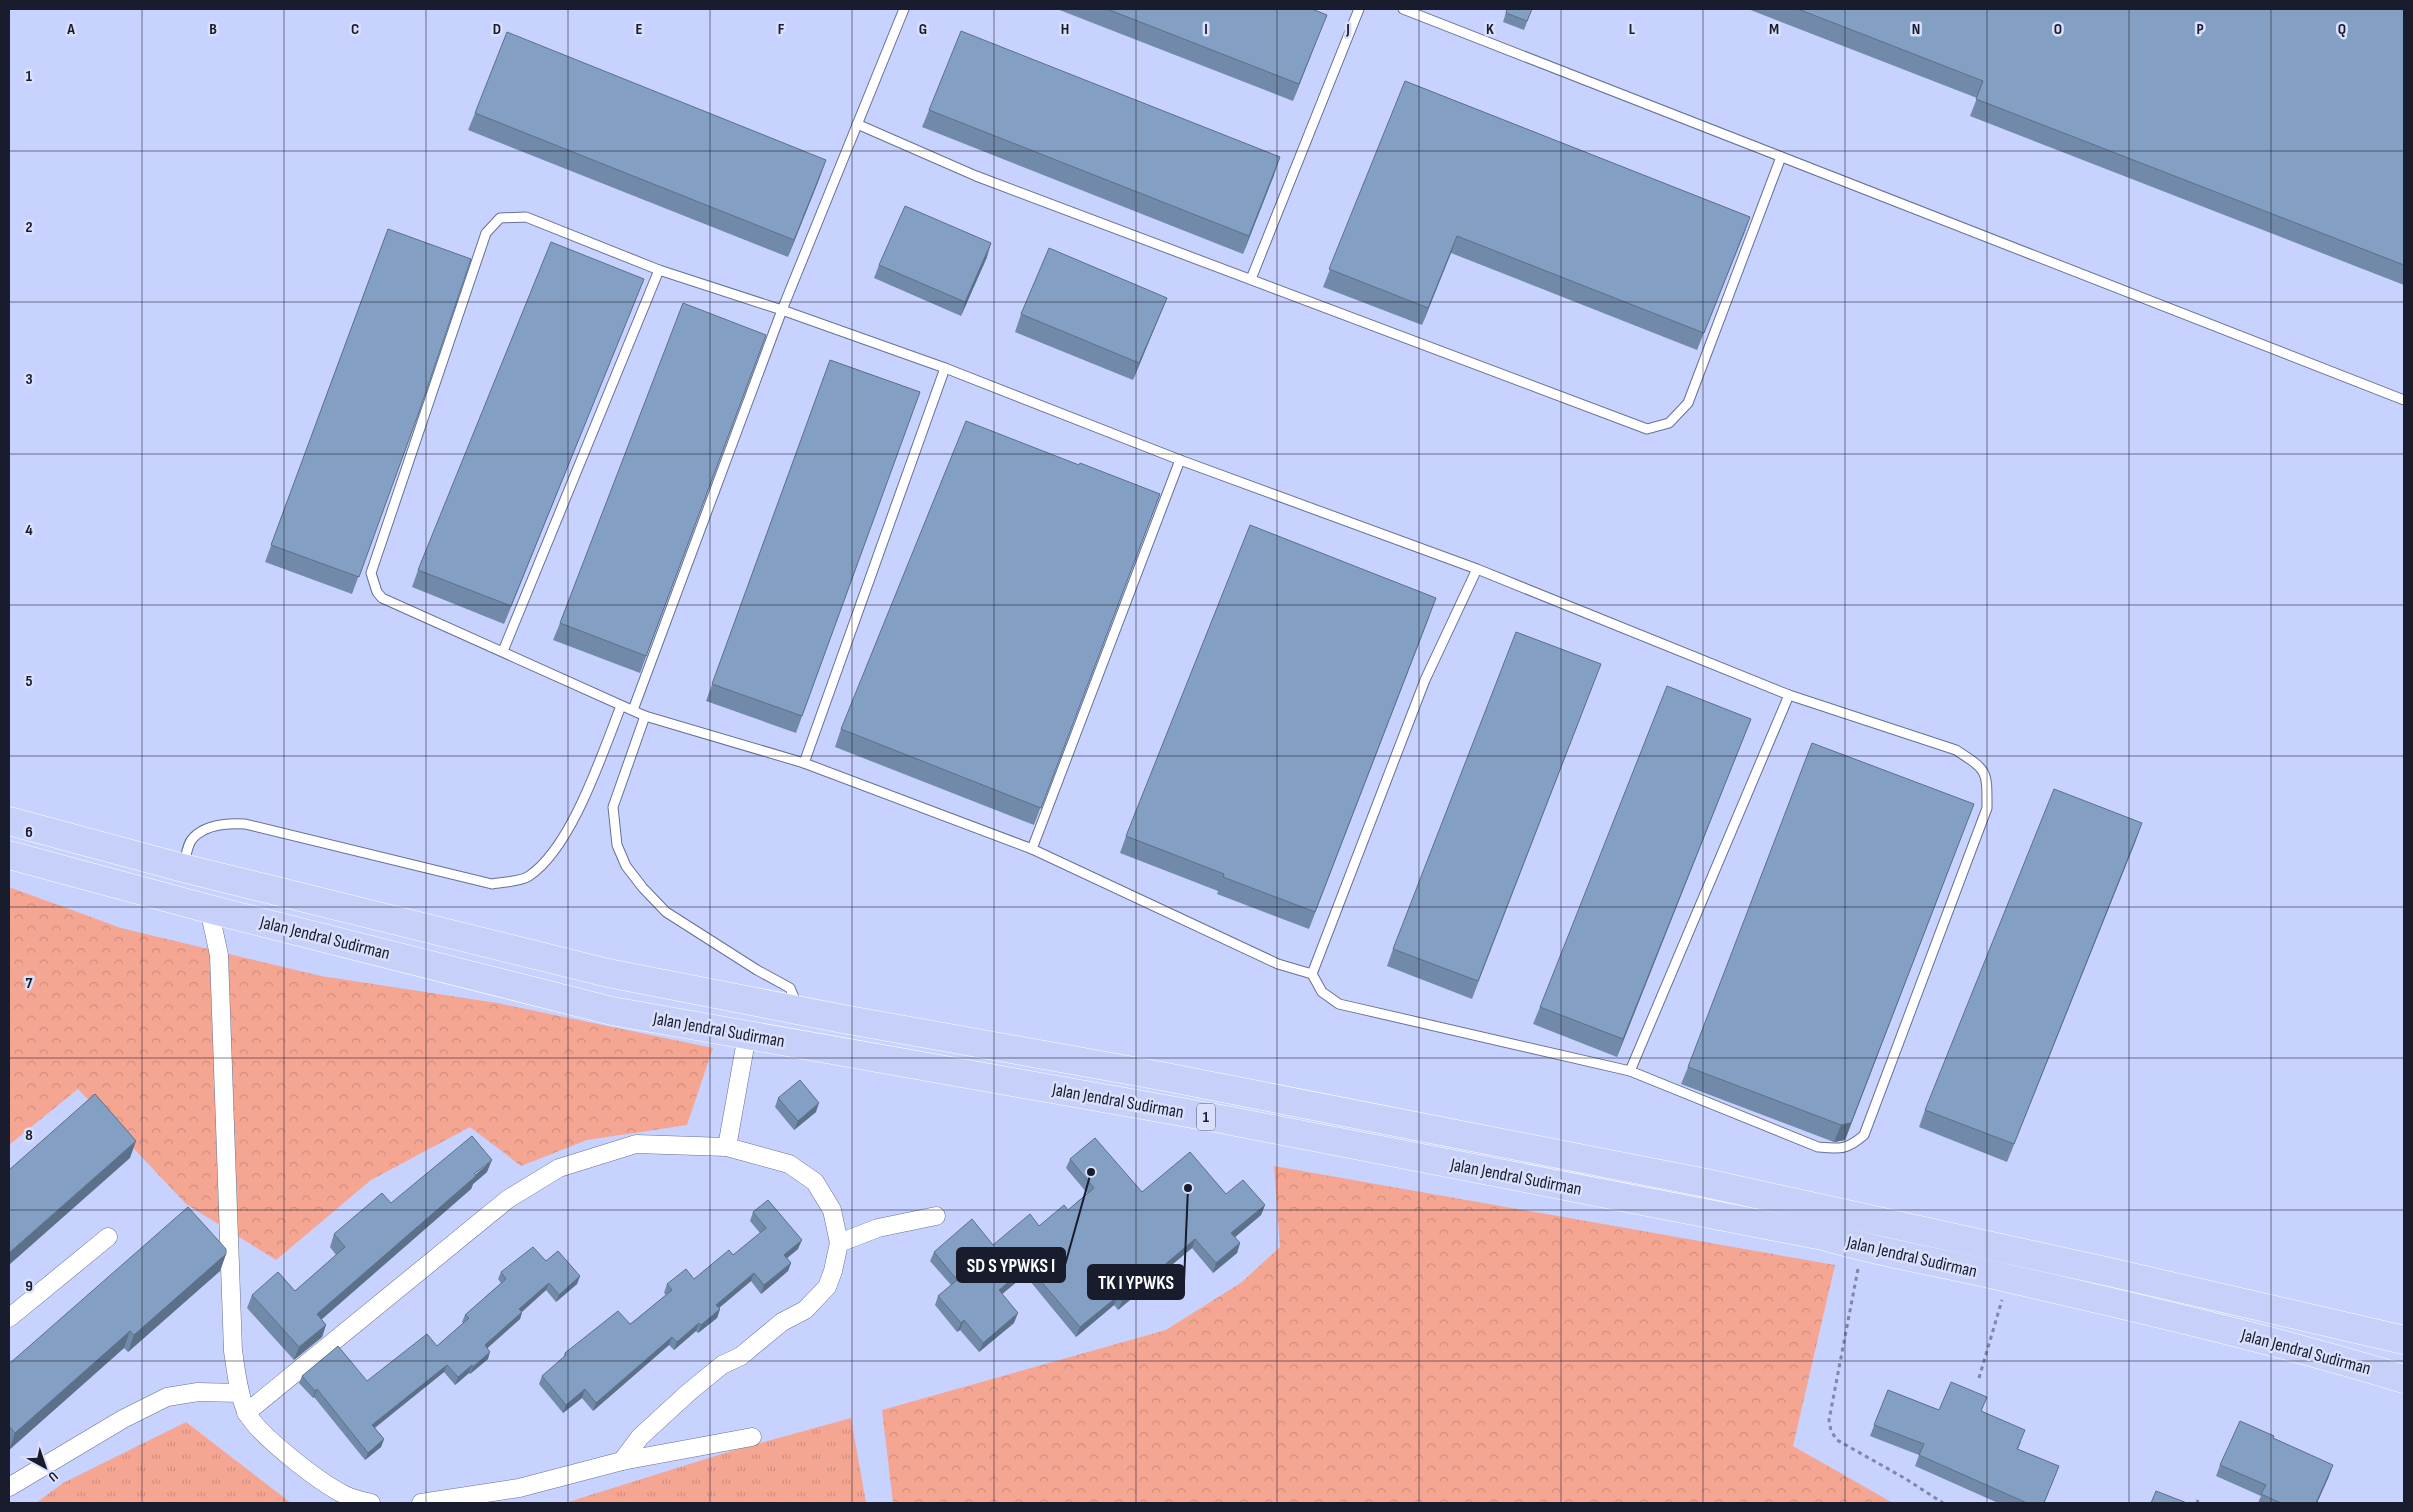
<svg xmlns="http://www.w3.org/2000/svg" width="2413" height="1512" font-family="'Sofia Sans Condensed',sans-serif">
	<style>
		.forest { fill: url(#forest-crowns) }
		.park { fill: url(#park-tufts) }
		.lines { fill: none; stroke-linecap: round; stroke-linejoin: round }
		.lane-casing { stroke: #677097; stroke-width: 11 }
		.street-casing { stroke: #677097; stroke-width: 19 }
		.highway-casing { stroke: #fff; stroke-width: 29 }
		.path { stroke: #7f86a6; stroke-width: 3; stroke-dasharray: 4 4; stroke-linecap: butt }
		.lane { stroke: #fff; stroke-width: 9 }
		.street { stroke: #fff; stroke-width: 18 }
		.highway { stroke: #c6d0f9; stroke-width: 28 }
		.wall { fill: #718aa9 }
		.shaded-wall { fill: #5c7089 }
		.building { fill: #83a0c4; stroke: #5c7089 }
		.grid { fill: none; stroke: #191c2c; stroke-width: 1; stroke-opacity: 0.55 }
		.labels { text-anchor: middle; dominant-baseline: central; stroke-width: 5; stroke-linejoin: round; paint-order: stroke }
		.shield { fill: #dae0fb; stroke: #53576a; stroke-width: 1 }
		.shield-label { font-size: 16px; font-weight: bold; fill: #191c2c }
		.street-label { font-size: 18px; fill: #191c2c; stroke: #dae0fb }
		.grid-label { font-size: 16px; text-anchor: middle; font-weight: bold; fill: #191c2c; stroke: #dae0fb; stroke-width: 5; stroke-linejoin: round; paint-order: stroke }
		.leader { fill: none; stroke: #191c2c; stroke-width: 2 }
		.callout-dot { fill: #191c2c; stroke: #dae0fb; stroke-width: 2 }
		.callout { fill: #191c2c; stroke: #191c2c; stroke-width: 2 }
		.callout-label { font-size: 19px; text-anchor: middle; font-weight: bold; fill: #fff }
	</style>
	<defs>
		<pattern id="forest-crowns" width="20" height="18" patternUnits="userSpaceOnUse" patternTransform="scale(1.25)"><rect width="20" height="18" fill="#f5a693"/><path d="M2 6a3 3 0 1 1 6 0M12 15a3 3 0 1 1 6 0" fill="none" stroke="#d18e7f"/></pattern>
		<pattern id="park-tufts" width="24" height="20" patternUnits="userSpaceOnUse" patternTransform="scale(1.25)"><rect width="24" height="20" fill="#f5a693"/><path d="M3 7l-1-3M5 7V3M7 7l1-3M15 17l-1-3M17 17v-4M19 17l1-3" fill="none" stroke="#d18e7f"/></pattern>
	</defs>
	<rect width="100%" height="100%" fill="#c8d2fe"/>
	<!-- forest -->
	<g class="forest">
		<polygon points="9,887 121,928 321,976 497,1003 713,1048 687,1125 587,1140 521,1166 470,1127 371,1180 276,1260 186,1204 78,1089 9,1145"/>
		<polygon points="1274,1166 1835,1265 1793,1446 1893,1503 893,1503 882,1410 1166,1330 1242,1282 1280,1247"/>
	</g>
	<!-- park -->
	<g class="park">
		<polygon points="851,1418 866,1503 565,1503 728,1452"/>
		<polygon points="186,1422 291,1503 36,1503 63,1483"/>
	</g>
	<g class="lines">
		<defs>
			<g id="lane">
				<polyline points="1403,9 2404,400"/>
				<polyline points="857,124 976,176 1647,429 1669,423 1688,403 1781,157"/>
				<polyline points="1251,279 1359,9"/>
				<polyline points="503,651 659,270"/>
				<polyline points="633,710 782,310 904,9"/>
				<polyline points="645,716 613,807 617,845 626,866 643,888 666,912 757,970 790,988 797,1005"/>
				<polyline points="804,763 945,368"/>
				<polyline points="1032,849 1180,460"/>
				<path d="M184,865c2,-8 3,-21 9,-27 12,-13 35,-15 52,-14l247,60c10,-2 28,-2 37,-8 43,-29 73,-122 92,-170"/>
				<path d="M1312,974l-34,-10 -246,-115 -228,-86 -159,-47 -263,-118 -5,-6 -6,-19 115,-340 14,-15 26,-1 133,53 123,40 163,58 235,92 297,109 312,126 167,55c32,21 31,20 31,58l-123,327c-17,15 -24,14 -46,12l-188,-76 -291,-67 -17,-12 -10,-18 113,-294 52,-111"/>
				<polyline points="1630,1071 1789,695"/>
			</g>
			<g id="street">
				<path d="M209,909l10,46 14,396c3,19 5,42 13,60 10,23 76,73 99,84 8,4 18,6 26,8"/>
				<polyline points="727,1147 747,1035"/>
				<polyline points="9,1318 108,1237"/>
				<polyline points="246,1413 508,1199 559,1168 636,1144 727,1147 789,1164 815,1182 832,1210 839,1243"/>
				<polyline points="622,1461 640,1437 689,1392 722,1365 741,1356 782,1322 805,1310 827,1287 833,1271 839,1243 878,1228 936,1216"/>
				<polyline points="9,1487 123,1419 167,1397 198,1392 240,1393"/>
				<polyline points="421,1503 519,1488 622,1461 752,1437"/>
			</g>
			<g id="highway">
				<polyline points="9,821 183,868 608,973 843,1019 1161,1076 1706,1183 2114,1273 2404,1340"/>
				<path d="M9,855l200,54 403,102 609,108 602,117c62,18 126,28 188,43 132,30 264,61 393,100"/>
			</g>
		</defs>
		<!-- lane casing -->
		<use href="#lane" class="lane-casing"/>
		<!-- street casing -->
		<use href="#street" class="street-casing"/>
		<!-- highway casing -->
		<use href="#highway" class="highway-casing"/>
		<!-- path -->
		<g class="path">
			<polyline points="1858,1269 1829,1420 1831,1431 1837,1440 1906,1479 1943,1503"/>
			<polyline points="1979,1378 2002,1300"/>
			<polyline points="2197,1503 2198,1500"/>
		</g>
		<!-- lane -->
		<use href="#lane" class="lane"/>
		<!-- street -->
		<use href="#street" class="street"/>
		<!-- highway -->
		<use href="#highway" class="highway"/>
	</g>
	<!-- wall -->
	<g class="wall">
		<polygon points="1057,9 1312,9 1320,32 1293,101"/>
		<polygon points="1507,9 1532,9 1524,30 1503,22"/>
		<polygon points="1748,9 2404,9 2404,285 1970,116 1977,98"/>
		<polygon points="1405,81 1750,217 1697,350 1451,253 1422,325 1323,287"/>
		<polygon points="929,110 1274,175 1243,254 922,127"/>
		<polygon points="475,113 820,177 788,257 468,130"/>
		<polygon points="388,229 419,412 352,594 265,562"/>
		<polygon points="987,257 961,316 874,278 879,265"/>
		<polygon points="644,279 637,296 504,624 412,587 418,570"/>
		<polygon points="1167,298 1160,315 1133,380 1015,332 1021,314"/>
		<polygon points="766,335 640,673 553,640 560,623"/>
		<polygon points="830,360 920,392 796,733 706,701"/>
		<polygon points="1079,465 1160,494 1034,825 835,747 841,729"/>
		<polygon points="1430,615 1309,929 1217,894 1218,891 1120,853 1126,836"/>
		<polygon points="1601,664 1472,999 1387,966 1393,949"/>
		<polygon points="1751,719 1617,1057 1533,1024 1540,1007"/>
		<polygon points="1967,822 1845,1140 1834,1142 1681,1084 1688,1067"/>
		<polygon points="2136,840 2007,1162 1919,1127 1925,1110"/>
		<polygon points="778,1098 816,1112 794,1130 775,1107"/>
		<polygon points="1070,1159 1142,1192 1226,1194 1265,1205 1261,1215 1235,1237 1240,1243 1237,1253 1213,1273 1192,1248 1118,1310 1114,1305 1076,1337 1025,1275 1002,1294 1014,1323 979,1352 960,1330 957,1332 935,1305 938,1296 951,1285 930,1261 934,1252 993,1245 1039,1226 1068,1210 1087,1193 1066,1168"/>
		<polygon points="487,1172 473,1184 471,1189 321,1319 326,1325 322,1337 294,1360 247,1308 252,1295 295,1291 336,1255 330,1247 334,1234 391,1203"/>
		<polygon points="753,1212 798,1249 787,1258 791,1263 788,1271 761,1294 751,1281 719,1308 720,1309 717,1318 698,1333 696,1331 674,1350 669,1345 593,1411 582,1398 563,1413 539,1384 542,1376 563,1358 565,1353 630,1324 666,1295 664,1293 667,1284 694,1279 733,1255 760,1233 750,1221"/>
		<polygon points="226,1254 220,1271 128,1352 124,1348 9,1450 9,1364"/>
		<polygon points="546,1261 580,1276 577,1284 556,1302 546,1290 522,1312 520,1319 487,1348 488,1359 470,1374 469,1373 455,1385 444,1372 375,1428 384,1439 381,1447 365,1460 314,1397 313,1398 299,1383 302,1376 367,1381 437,1346 463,1323 462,1322 465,1315 501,1283 498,1279 501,1272"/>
		<polygon points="1888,1390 1939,1410 1982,1411 2021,1442 2018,1449 2059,1466 2044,1503 1998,1503 1915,1466 1919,1455 1870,1436"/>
		<polygon points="2273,1438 2329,1476 2317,1503 2258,1503 2261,1496 2216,1476 2220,1465"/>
	</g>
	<!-- shaded-wall -->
	<g class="shaded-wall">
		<polygon points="1327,15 1320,32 1293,101 1299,84"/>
		<polygon points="1280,157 1274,175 1243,254 1249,236"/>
		<polygon points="826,160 820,177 788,257 794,240"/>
		<polygon points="1750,217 1744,234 1697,350 1704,333"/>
		<polygon points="1457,236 1451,253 1422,325 1428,308"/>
		<polygon points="991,243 987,257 961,316 965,302"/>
		<polygon points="644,279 637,296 504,624 511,606"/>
		<polygon points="1167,298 1160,315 1133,380 1139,363"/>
		<polygon points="1751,719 1744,736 1617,1057 1623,1039"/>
		<polygon points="1967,822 1845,1140 1834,1142 1841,1125"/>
		<polygon points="2142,823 2136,840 2007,1162 2014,1144"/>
		<polygon points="819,1103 816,1112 794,1130 798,1121"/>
		<polygon points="136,1141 130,1158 9,1265 9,1253"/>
		<polygon points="492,1160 487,1172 473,1184 471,1189 313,1327 317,1314"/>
		<polygon points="1265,1205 1261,1215 1228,1243 1231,1233"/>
		<polygon points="1195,1239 1192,1248 1118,1310 1122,1301"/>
		<polygon points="802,1240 798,1249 781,1263 784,1255"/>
		<polygon points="1240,1243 1237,1253 1213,1273 1216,1263"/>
		<polygon points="226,1254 220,1271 128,1352 134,1335"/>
		<polygon points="791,1263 788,1271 761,1294 764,1285"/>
		<polygon points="1028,1266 1025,1275 995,1300 999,1290"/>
		<polygon points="754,1273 751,1281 713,1313 716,1305"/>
		<polygon points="580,1276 577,1284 556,1302 559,1295"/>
		<polygon points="549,1283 546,1290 517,1316 519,1309"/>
		<polygon points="1118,1296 1114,1305 1076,1337 1080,1327"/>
		<polygon points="720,1309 717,1318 698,1333 701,1325"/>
		<polygon points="522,1312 520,1319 482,1353 485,1345"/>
		<polygon points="1018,1313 1014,1323 979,1352 983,1343"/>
		<polygon points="964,1320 960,1330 957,1332 961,1323"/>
		<polygon points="699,1323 696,1331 674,1350 677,1342"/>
		<polygon points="326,1325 322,1337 294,1360 299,1347"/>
		<polygon points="130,1331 124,1348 9,1450 15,1433"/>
		<polygon points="672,1337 669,1345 593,1411 596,1403"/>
		<polygon points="490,1352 488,1359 470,1374 473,1367"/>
		<polygon points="447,1365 444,1372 369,1432 372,1425"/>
		<polygon points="472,1365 469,1373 455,1385 458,1377"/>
		<polygon points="317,1389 314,1397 313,1398 315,1391"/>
		<polygon points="585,1389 582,1398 563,1413 566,1405"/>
		<polygon points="384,1439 381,1447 365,1460 368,1453"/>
		<polygon points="2333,1465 2329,1476 2317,1503 2316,1503"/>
	</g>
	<!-- building -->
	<g class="building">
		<polygon points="1107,9 1312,9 1327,15 1299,84"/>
		<polygon points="1507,9 1532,9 1527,21 1506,13"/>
		<polygon points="1798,9 2404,9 2404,265 1976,99 1983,81"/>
		<polygon points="961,31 1280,157 1249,236 929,110"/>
		<polygon points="507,32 826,160 794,240 475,113"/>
		<polygon points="1405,81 1750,217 1704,333 1457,236 1428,308 1329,269"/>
		<polygon points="905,206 991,243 965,302 879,265"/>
		<polygon points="388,229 471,259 419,412 359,577 271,545"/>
		<polygon points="551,242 644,279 511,606 418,570"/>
		<polygon points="1049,248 1167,298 1139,363 1021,314"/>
		<polygon points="683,303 766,335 646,656 560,623"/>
		<polygon points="830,360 920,392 802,716 712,684"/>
		<polygon points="966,421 1079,465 1080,463 1160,494 1041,808 841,729"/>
		<polygon points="1250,525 1436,598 1315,912 1223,877 1224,874 1126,836"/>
		<polygon points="1516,632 1601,664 1478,981 1393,949"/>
		<polygon points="1667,686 1751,719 1623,1039 1540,1007"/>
		<polygon points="1812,743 1974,804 1851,1123 1841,1125 1688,1067"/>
		<polygon points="2054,789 2142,823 2014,1144 1925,1110"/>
		<polygon points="800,1080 819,1103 798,1121 778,1098"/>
		<polygon points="95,1094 136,1141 9,1253 9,1170"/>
		<polygon points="472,1136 492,1160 474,1174 476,1176 317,1314 326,1325 299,1347 252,1295 278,1272 295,1291 345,1247 334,1234 382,1193 391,1203"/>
		<polygon points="1095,1138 1142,1192 1190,1152 1226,1194 1243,1180 1265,1205 1231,1233 1240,1243 1216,1263 1195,1239 1122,1301 1118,1296 1080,1327 1028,1266 999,1290 1018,1313 983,1343 964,1320 961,1323 938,1296 957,1280 934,1252 972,1219 993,1245 1030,1214 1039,1226 1064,1205 1068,1210 1094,1188 1070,1159"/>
		<polygon points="768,1200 802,1240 784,1255 791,1263 764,1285 754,1273 716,1305 720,1309 701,1325 699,1323 677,1342 672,1337 596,1403 585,1389 566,1405 542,1376 566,1355 565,1353 618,1311 630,1324 632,1323 672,1290 667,1284 686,1269 694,1279 729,1250 733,1255 766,1228 753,1212"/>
		<polygon points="188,1207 226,1249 226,1254 134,1335 130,1331 15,1433 9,1426 9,1364"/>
		<polygon points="533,1247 546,1261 558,1251 580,1276 559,1295 549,1283 519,1309 522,1312 485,1345 490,1352 473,1367 472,1365 458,1377 447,1365 372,1425 384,1439 368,1453 317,1389 315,1391 302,1376 338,1346 367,1381 427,1334 437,1346 469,1318 465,1315 506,1279 501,1272"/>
		<polygon points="1951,1382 1987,1397 1981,1411 2025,1430 2017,1449 2059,1466 2044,1503 2027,1503 1919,1455 1924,1444 1874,1425 1888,1390 1939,1410"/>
		<polygon points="2240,1421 2274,1436 2273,1438 2333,1465 2316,1503 2281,1503 2261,1494 2266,1485 2220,1465"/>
		<polygon points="2156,1491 2187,1503 2151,1503"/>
	</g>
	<!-- grid -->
	<path class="grid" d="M142,9v1494M284,9v1494M426,9v1494M568,9v1494M710,9v1494M852,9v1494M994,9v1494M1136,9v1494M1277,9v1494M1419,9v1494M1561,9v1494M1703,9v1494M1845,9v1494M1987,9v1494M2129,9v1494M2271,9v1494M9,151h2395M9,302h2395M9,454h2395M9,605h2395M9,756h2395M9,907h2395M9,1058h2395M9,1210h2395M9,1361h2395"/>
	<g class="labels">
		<!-- shield labels -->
		<rect class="shield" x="1197" y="1103.5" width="18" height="27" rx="4"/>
		<g class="shield-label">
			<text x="1206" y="1117">1</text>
		</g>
		<!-- street labels -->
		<g class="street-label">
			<text transform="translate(325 938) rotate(14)">Jalan Jendral Sudirman</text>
			<text transform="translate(719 1030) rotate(10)">Jalan Jendral Sudirman</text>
			<text transform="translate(1118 1101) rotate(10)">Jalan Jendral Sudirman</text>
			<text transform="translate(1516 1177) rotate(11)">Jalan Jendral Sudirman</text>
			<text transform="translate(1912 1257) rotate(13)">Jalan Jendral Sudirman</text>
			<text transform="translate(2306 1352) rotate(15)">Jalan Jendral Sudirman</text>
		</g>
	</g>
	<g class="grid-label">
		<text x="71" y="34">A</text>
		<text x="213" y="34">B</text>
		<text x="355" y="34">C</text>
		<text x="497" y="34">D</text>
		<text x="639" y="34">E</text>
		<text x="781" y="34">F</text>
		<text x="923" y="34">G</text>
		<text x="1065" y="34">H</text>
		<text x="1206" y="34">I</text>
		<text x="1348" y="34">J</text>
		<text x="1490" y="34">K</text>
		<text x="1632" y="34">L</text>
		<text x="1774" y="34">M</text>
		<text x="1916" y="34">N</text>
		<text x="2058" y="34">O</text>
		<text x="2200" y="34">P</text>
		<text x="2342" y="34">Q</text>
		<text x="29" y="81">1</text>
		<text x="29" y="232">2</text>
		<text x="29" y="384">3</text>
		<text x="29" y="535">4</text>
		<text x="29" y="686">5</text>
		<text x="29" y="837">6</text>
		<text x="29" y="988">7</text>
		<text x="29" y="1140">8</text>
		<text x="29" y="1291">9</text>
	</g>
	<!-- callouts -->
	<path class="leader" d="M1091 1172L1065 1265M1188 1188L1184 1282"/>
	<g class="callout-dot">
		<circle cx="1091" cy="1172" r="5"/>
		<circle cx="1188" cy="1188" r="5"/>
	</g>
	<g class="callout">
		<rect x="957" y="1248" width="108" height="34" rx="5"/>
		<rect x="1088" y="1265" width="96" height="34" rx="5"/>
	</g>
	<g class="callout-label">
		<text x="1011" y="1272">SD S YPWKS I</text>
		<text x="1136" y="1289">TK I YPWKS</text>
	</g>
	<!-- border -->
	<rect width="2413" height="1512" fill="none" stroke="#191c2c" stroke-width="20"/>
	<!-- north arrow -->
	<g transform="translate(45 1467) rotate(140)" stroke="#dae0fb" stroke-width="4" paint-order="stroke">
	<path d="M0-4L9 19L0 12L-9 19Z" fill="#191c2c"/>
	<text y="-8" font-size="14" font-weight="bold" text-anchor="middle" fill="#191c2c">U</text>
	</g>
</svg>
